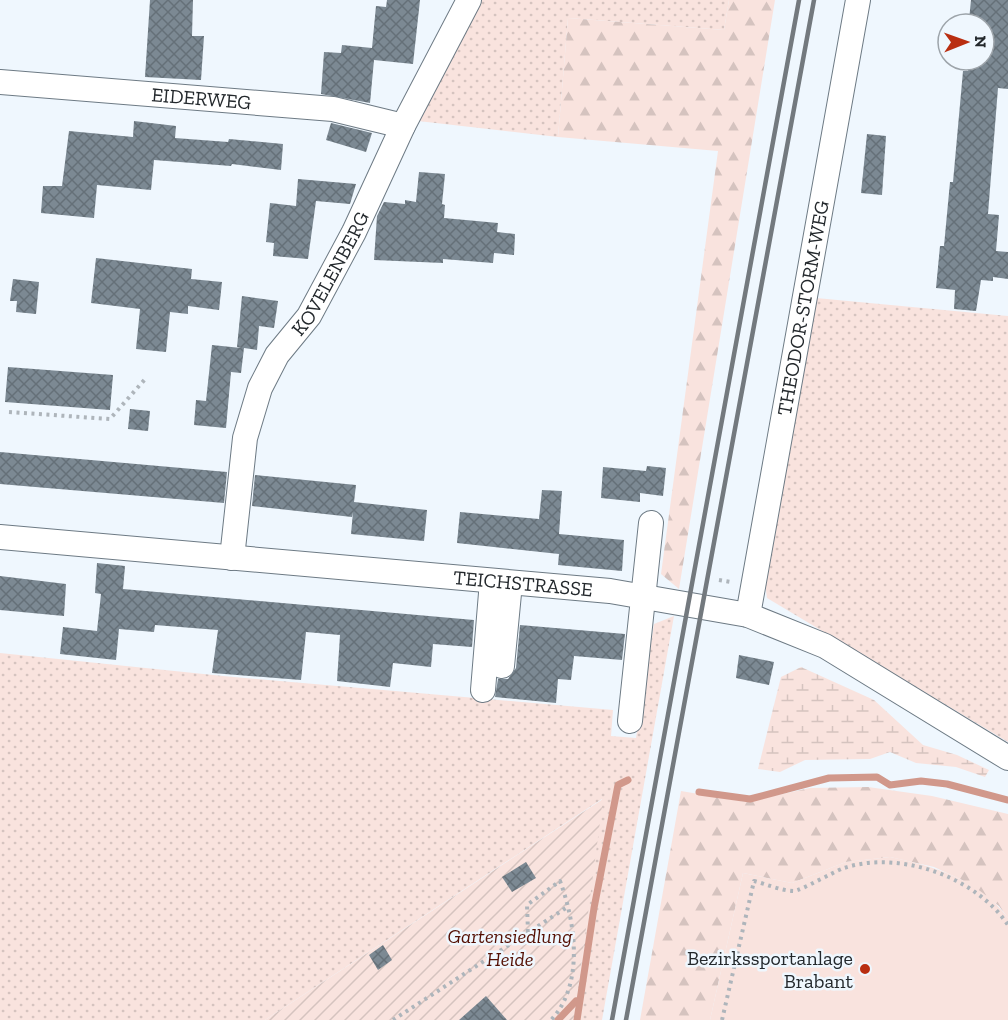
<svg xmlns="http://www.w3.org/2000/svg" width="1008" height="1020" font-family="'Zilla Slab',serif">
	<style>
		.grass { fill: url(#grass-dots) }
		.forest { fill: url(#forest-firs) }
		.wetland { fill: url(#wetland-marsh) }
		.garden { fill: url(#garden-furrows) }
		.pitch { fill: #f9e3de }
		.lines { fill: none; stroke-linecap: round; stroke-linejoin: round }
		.stream { stroke: #d1988b; stroke-width: 7 }
		.building { fill: url(#building-cross-hatch) }
		.minor-casing { stroke: #6d7a84; stroke-width: 26 }
		.path { stroke: #aeb5bb; stroke-width: 4; stroke-dasharray: 3 4.5; stroke-linecap: butt }
		.minor { stroke: #fff; stroke-width: 24 }
		.rail { stroke: #73797e; stroke-width: 4.5 }
		.poi-dot { fill: #b92e11; stroke: #eff7fe; stroke-width: 2 }
		.labels { text-anchor: middle; dominant-baseline: central; stroke-width: 5; stroke-linejoin: round; paint-order: stroke }
		.street-label { font-size: 20px; fill: #23282c; stroke: #eff7fe }
		.park-label { font-size: 20px; font-style: italic; fill: #541004; stroke: #eff7fe }
		.poi-label { font-size: 20px; fill: #23282c; stroke: #eff7fe; text-anchor: end }
	</style>
	<defs>
		<pattern id="grass-dots" width="8" height="8" patternUnits="userSpaceOnUse" patternTransform="scale(1.5)"><rect width="8" height="8" fill="#f9e3de"/><path d="M2 2h.1M6 6h.1" fill="none" stroke="#d5c3bf" stroke-width="1.8" stroke-linecap="round"/></pattern>
		<pattern id="forest-firs" width="22" height="20" patternUnits="userSpaceOnUse" patternTransform="scale(1.5)"><rect width="22" height="20" fill="#f9e3de"/><path d="M5 1l3.5 6h-7zM16 11l3.5 6h-7z" fill="#d5c3bf"/></pattern>
		<pattern id="wetland-marsh" width="20" height="14" patternUnits="userSpaceOnUse" patternTransform="scale(1.5)"><rect width="20" height="14" fill="#f9e3de"/><path d="M1 5h8M5 5V1M11 12h8M15 12V8" fill="none" stroke="#d5c3bf"/></pattern>
		<pattern id="garden-furrows" width="10" height="10" patternUnits="userSpaceOnUse" patternTransform="scale(1.5)"><rect width="10" height="10" fill="#f9e3de"/><path d="M-1 1l2-2M0 10L10 0M9 11l2-2" fill="none" stroke="#d5c3bf"/></pattern>
		<pattern id="building-cross-hatch" width="8" height="8" patternUnits="userSpaceOnUse" patternTransform="scale(1.5)"><rect width="8" height="8" fill="#7c8993"/><path d="M0 0l8 8M0 8l8-8" fill="none" stroke="#657078"/></pattern>
	</defs>
	<rect width="100%" height="100%" fill="#eff7fe"/>
	<!-- grass -->
	<g class="grass">
		<polygon points="482,0 729,0 724,30 568,18 558,137 418,121"/>
		<polygon points="816,298 1008,316 1008,742 767,598 764,573"/>
		<polygon points="674,616 602,1020 574,1020 602,799 265,1020 0,1020 0,653 223,676 613,710 611,736 636,738 654,624"/>
	</g>
	<!-- forest -->
	<g class="forest">
		<polygon points="729,0 775,0 679,589 661,574 718,151 558,137 568,18 724,30"/>
		<polygon points="868,787 932,796 1008,814 1008,918 999,906 962,880 934,867 890,857 846,862 792,883 743,873 710,1020 640,1020 681,791 746,802 810,788"/>
	</g>
	<!-- wetland -->
	<polygon class="wetland" points="801,667 874,700 923,745 957,755 989,770 985,777 956,767 916,763 890,752 870,759 805,760 780,772 758,769 781,677"/>
	<!-- garden -->
	<polygon class="garden" points="603,799 574,1020 265,1020"/>
	<!-- pitch -->
	<path class="pitch" d="M890,857c44,9 90,23 118,61v102h-298l33,-147 49,10 54,-21z"/>
	<g class="lines">
		<!-- stream -->
		<g class="stream">
			<polyline points="699,792 750,799 829,778 877,777 890,785 921,781 947,784 1008,800"/>
			<polyline points="558,1020 576,1001"/>
			<polyline points="577,1020 594,908 618,785 628,780"/>
		</g>
	</g>
	<!-- building -->
	<g class="building">
		<polygon points="150,0 193,0 192,36 204,36 201,80 145,77"/>
		<polygon points="387,0 420,0 413,64 374,60 370,103 321,94 324,52 341,53 342,45 372,48 376,6 386,7"/>
		<polygon points="971,0 1008,0 1008,89 998,88 988,214 999,215 996,251 1008,252 1008,279 993,277 993,281 981,280 976,311 954,309 955,290 936,288 940,246 944,246 950,182 953,182 963,71 968,71 969,60 984,60 984,21 969,20"/>
		<polygon points="134,121 176,126 175,138 228,142 229,139 283,144 281,170 232,164 231,166 154,160 151,190 97,185 94,218 41,213 43,186 62,186 69,131 133,137"/>
		<polygon points="331,123 372,133 366,152 326,140"/>
		<polygon points="867,134 886,136 882,195 861,193"/>
		<polygon points="419,172 445,174 442,204 445,205 444,218 498,223 497,232 515,234 514,255 494,253 493,263 443,259 443,263 374,260 377,216 384,202 405,204 405,200 416,202"/>
		<polygon points="298,179 356,184 350,204 316,201 308,259 273,256 274,243 266,242 270,203 296,206"/>
		<polygon points="96,258 192,269 191,279 222,282 219,310 188,306 188,314 170,312 166,352 136,349 140,309 91,303"/>
		<polygon points="13,279 39,282 36,314 16,312 17,301 10,301"/>
		<polygon points="242,296 278,301 274,328 259,326 257,350 244,348 241,373 231,372 226,428 194,425 196,400 206,401 212,345 241,348 237,347"/>
		<polygon points="8,367 113,375 110,410 5,402"/>
		<polygon points="130,409 150,411 148,431 128,429"/>
		<polygon points="0,452 227,472 224,503 0,484"/>
		<polygon points="647,466 666,468 663,496 640,493 640,502 601,498 603,467 646,471"/>
		<polygon points="255,475 356,485 354,502 427,510 424,541 351,534 353,512 352,517 252,506"/>
		<polygon points="542,490 562,491 559,534 624,540 622,571 558,565 559,554 457,543 460,512 539,519"/>
		<polygon points="97,563 125,566 123,589 474,620 472,647 433,644 431,667 393,663 390,687 337,681 340,635 306,632 301,680 212,673 218,630 155,625 154,632 119,629 116,660 60,654 63,627 97,631 101,594 95,593"/>
		<polygon points="0,576 66,584 64,616 0,610"/>
		<polygon points="520,625 625,634 622,660 574,656 571,680 558,679 556,703 495,697 498,679 508,679 516,668"/>
		<polygon points="739,655 774,662 769,685 736,678"/>
		<polygon points="526,862 536,878 512,892 502,877"/>
		<polygon points="383,945 392,960 378,970 369,955"/>
		<polygon points="486,996 507,1020 459,1020"/>
	</g>
	<g class="lines">
		<defs>
			<g id="minor">
				<path id="s1" d="M0,82l333,27 70,17"/>
				<path id="s2" d="M0,537l610,54 138,24 77,31 183,112"/>
				<path id="s3" d="M232,558l13,-120 15,-50 17,-33 32,-39 45,-84 49,-106 66,-126"/>
				<path id="s4" d="M748,615l110,-615"/>
				<polyline points="502,666 510,583"/>
				<polyline points="483,690 492,581"/>
				<polyline points="630,721 651,523"/>
			</g>
		</defs>
		<!-- minor casing -->
		<use href="#minor" class="minor-casing"/>
		<!-- path -->
		<g class="path">
			<polyline points="9,412 110,419 147,377"/>
			<polyline points="719,580 731,582"/>
			<path d="M528,932l-1,-27 33,-24c16,43 24,104 -9,139"/>
			<polyline points="393,1020 569,906"/>
			<path d="M722,1020l32,-139c12,3 28,10 40,10 6,0 39,-19 50,-23 55,-18 131,8 164,57"/>
		</g>
		<!-- minor -->
		<use href="#minor" class="minor"/>
		<!-- rail -->
		<g class="rail">
			<polyline points="612,1020 799,0"/>
			<polyline points="626,1020 814,0"/>
		</g>
	</g>
	<!-- markers -->
	<circle class="poi-dot" cx="865" cy="969" r="6"/>
	<g class="labels">
		<!-- street labels -->
		<g class="street-label">
			<text stroke="none"><textPath href="#s1" startOffset="202">EIDERWEG</textPath></text>
			<text stroke="none"><textPath href="#s3" startOffset="308">KOVELENBERG</textPath></text>
			<text stroke="none"><textPath href="#s4" startOffset="312">THEODOR-STORM-WEG</textPath></text>
			<text stroke="none"><textPath href="#s2" startOffset="525">TEICHSTRASSE</textPath></text>
		</g>
		<!-- park labels -->
		<g class="park-label">
			<text x="510" y="936">Gartensiedlung<tspan x="510" dy="23">Heide</tspan></text>
		</g>
		<!-- poi labels -->
		<g class="poi-label">
			<text x="853" y="958">Bezirkssportanlage<tspan x="853" dy="23">Brabant</tspan></text>
		</g>
	</g>
	<!-- north arrow -->
	<g transform="translate(966 42) rotate(89)"><circle r="28" fill="#eff7fe" stroke="#9da4aa" stroke-width="1.5"/>
	<path d="M0-4.5L10 22L0 15L-10 22Z" fill="#b92e11"/>
	<text y="-9" font-size="16" font-weight="bold" text-anchor="middle" fill="#23282c">N</text>
	</g>
</svg>
